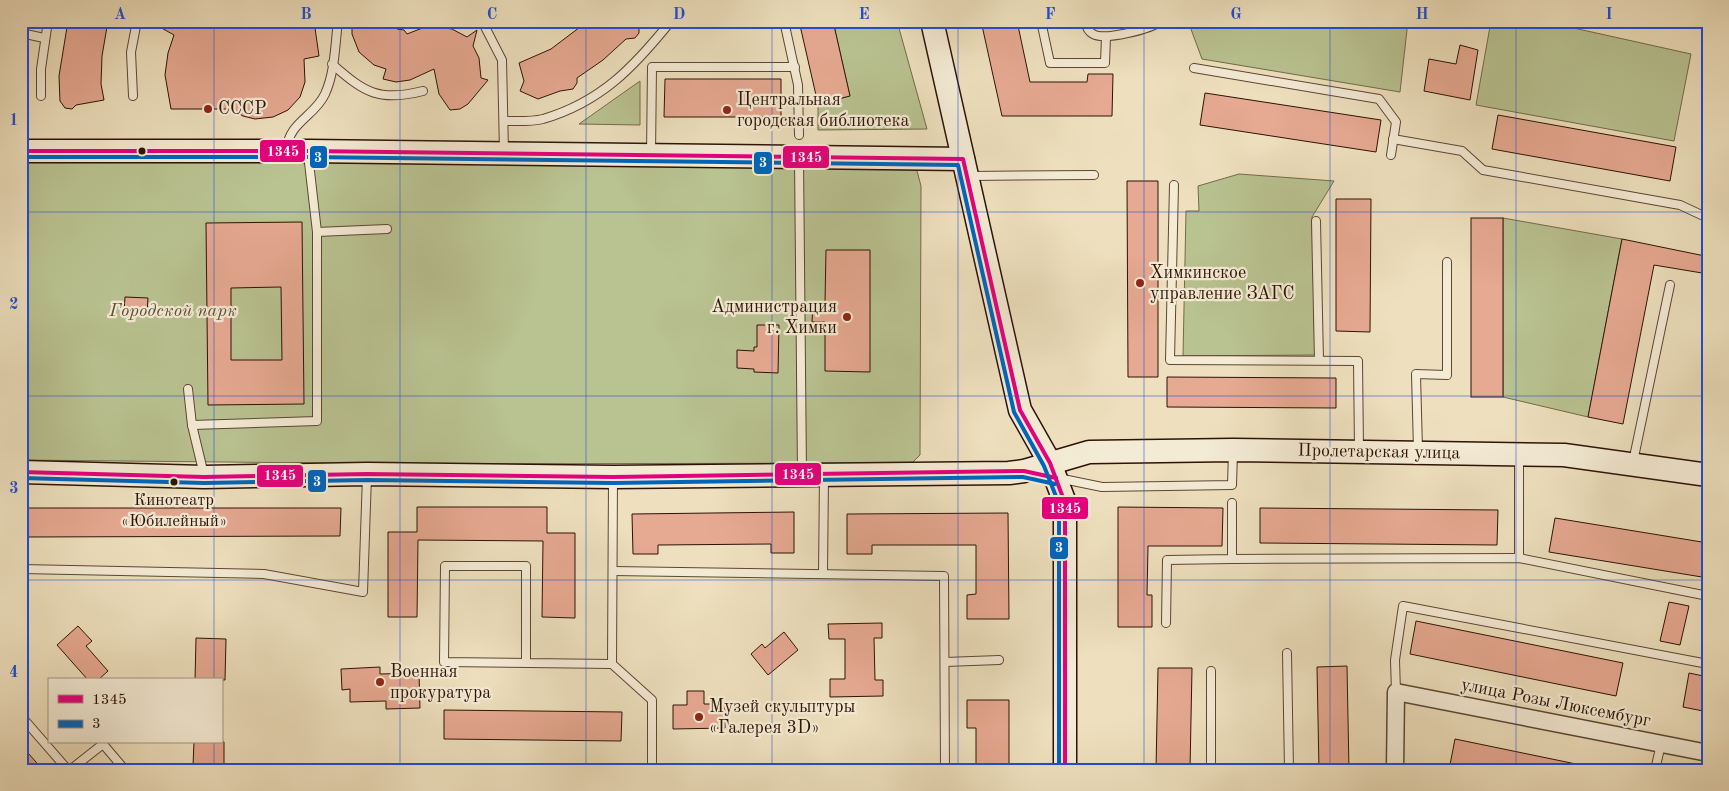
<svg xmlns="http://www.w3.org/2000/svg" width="1729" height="791" font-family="'Old Standard TT',serif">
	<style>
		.green { fill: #b9c291; stroke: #736a4b }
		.building { fill: #e6a992; stroke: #2d1205; fill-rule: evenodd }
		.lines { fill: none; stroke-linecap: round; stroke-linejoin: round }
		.lane-casing { stroke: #5d4633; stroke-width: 10 }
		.street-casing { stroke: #5d4633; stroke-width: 19 }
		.secondary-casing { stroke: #2d1205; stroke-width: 25 }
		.lane { stroke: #f4ebd5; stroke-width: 8 }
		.street { stroke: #f4ebd5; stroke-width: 16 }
		.secondary { stroke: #f4ebd5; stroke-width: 22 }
		.bus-1-casing { stroke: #f4ebd5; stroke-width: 8 }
		.bus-2-casing { stroke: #f4ebd5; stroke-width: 8 }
		.bus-1 { stroke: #e5007d; stroke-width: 4 }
		.bus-2 { stroke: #0065bd; stroke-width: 4 }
		.grid { fill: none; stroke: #1d4ed8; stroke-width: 1; stroke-opacity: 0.55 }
		.poi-dot { fill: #8f2418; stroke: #f4ebd5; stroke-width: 2 }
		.bus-dot { fill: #2d1205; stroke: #f4ebd5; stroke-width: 2 }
		.labels { text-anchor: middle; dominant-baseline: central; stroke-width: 4.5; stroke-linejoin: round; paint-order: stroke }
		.bus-label { font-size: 17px; fill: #2d1205; stroke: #f4ebd5 }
		.poi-label { font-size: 18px; fill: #2d1205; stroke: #f4ebd5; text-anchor: start }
		.park-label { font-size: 18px; font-style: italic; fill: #5e5036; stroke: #f4ebd5 }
		.street-label { font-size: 18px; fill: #2d1205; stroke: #f4ebd5 }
		.line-badge { stroke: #f4ebd5; stroke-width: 2 }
		.badge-label { font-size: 14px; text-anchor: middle; font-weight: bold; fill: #fff }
		.neatline { fill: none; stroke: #1d4ed8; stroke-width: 2 }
		.grid-label { font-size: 16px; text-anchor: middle; font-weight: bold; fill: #1d4ed8 }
	</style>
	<rect width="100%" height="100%" fill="#eee0be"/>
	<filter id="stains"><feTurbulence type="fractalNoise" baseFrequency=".004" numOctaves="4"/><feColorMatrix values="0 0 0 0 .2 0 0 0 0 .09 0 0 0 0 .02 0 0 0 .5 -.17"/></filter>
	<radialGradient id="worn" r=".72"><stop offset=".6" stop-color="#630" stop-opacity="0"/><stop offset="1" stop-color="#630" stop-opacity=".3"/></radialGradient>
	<!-- green -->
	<g class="green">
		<polygon points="833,21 897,21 927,129 818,130 818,104 850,96"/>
		<polygon points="1188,21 1408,21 1400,92 1202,59"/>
		<polygon points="1491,21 1542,21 1691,54 1674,141 1476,105"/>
		<polygon points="640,81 640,125 579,124"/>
		<polygon points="21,160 911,168 917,171 921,186 920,455 912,463 906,463 422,464 21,460"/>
		<polygon points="1239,174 1334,181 1312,217 1315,355 1183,356 1186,211 1199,211 1198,186"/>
		<polygon points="1503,218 1622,239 1588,417 1503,397"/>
	</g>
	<!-- building -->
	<g class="building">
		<polygon points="68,21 108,21 102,56 101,84 104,100 76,105 72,109 65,108 60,101 59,76"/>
		<polygon points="149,21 314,21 319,56 304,59 305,82 300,97 288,110 273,117 255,119 243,116 231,109 171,109 165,75 168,53 174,35"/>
		<polygon points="352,21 392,21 397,29 404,30 407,34 425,27 435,26 438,21 443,21 445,28 452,29 467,37 477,30 473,46 479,58 481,78 488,80 468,104 460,109 450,110 439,94 434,69 410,80 396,82 383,79 386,69 374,65 359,52 352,34"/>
		<polygon points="588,21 639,21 639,33 635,38 626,39 603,60 577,78 577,83 573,89 560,91 538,99 520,91 524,81 519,63 551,49"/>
		<polygon points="799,21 833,21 850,96 818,104"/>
		<polygon points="981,21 1017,21 1030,82 1087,82 1088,74 1113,74 1112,116 1002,116"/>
		<polygon points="1460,45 1478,50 1470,100 1424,91 1429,59 1456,64"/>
		<polygon points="665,79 781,79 781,117 664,117"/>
		<polygon points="1205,93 1381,120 1376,152 1200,125"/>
		<polygon points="1498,115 1676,147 1670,181 1492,149"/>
		<polygon points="1127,181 1158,181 1158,377 1128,377"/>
		<polygon points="1336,199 1371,199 1370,332 1336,331"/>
		<rect x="1471" y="218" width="32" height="179"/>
		<path d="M302,222l2,182 -96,1 -2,-182zM281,287l1,73h-51v-72z"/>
		<polygon points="1622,239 1705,256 1702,273 1654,265 1623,424 1588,417"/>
		<polygon points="826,250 870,250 870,372 825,371 825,322 812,322 813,302 825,302"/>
		<polygon points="125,297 148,298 147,313 124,312"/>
		<polygon points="757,325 779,325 778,373 754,372 754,369 737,368 737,350 754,351 754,347 757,347"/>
		<polygon points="1167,377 1336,378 1336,408 1167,407"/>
		<polygon points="417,507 547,507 547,533 575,533 575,618 542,617 543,541 418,540 417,617 388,617 388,532 417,532"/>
		<polygon points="1118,507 1223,508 1222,546 1148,546 1147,595 1152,595 1152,627 1118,627"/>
		<polygon points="28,508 341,508 340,536 26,537"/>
		<polygon points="1260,508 1498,510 1497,545 1260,543"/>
		<polygon points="794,512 794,553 771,553 771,544 658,545 658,554 633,554 632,514"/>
		<polygon points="1008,513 1009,619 967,619 967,595 976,594 976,545 872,545 872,554 847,554 847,514"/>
		<polygon points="1555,518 1708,543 1708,578 1549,552"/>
		<polygon points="1669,602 1689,606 1680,645 1660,641"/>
		<polygon points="1416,621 1623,663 1616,696 1410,654"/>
		<polygon points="882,623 882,638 874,638 875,680 883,680 883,696 830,697 830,679 845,679 845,639 829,639 828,624"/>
		<polygon points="78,626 92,641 86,646 108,671 98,680 88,680 57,645"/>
		<polygon points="784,632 798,650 768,675 751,654 762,644 765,648"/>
		<polygon points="196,638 226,639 225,680 195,680"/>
		<polygon points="1347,666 1349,770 1319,770 1317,667"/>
		<polygon points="380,667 380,674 419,673 420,708 386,709 386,701 350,702 350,689 342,690 341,669"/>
		<polygon points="1158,668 1192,668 1190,770 1156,770"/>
		<polygon points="1689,673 1708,677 1708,712 1683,707"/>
		<polygon points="687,691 704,691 704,704 725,704 725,728 673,729 673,705 687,705"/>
		<polygon points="967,700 1009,700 1009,770 976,770 976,728 967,728"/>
		<polygon points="444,710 622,712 621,741 444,739"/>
		<polygon points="1455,739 1576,764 1576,770 1449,770"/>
		<polygon points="194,742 224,742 224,766 193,766"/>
		<polygon points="21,745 43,770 21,770"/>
	</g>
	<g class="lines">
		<defs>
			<g id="lane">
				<polyline points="482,21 502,60 504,152"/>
				<polyline points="784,21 798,85 799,135"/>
				<polyline points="1041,21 1050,63 1105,63 1106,37"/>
				<path d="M1085,21c1,5 4,11 8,13 11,7 58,-5 68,-13"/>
				<polyline points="21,33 44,38"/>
				<path d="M332,64c33,29 47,38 91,27"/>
				<polyline points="1194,68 1379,99 1396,122 1391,155"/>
				<polyline points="41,96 41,69 48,21"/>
				<polyline points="133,96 131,52 137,21"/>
				<path d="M504,121c12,0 27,1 39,-2 58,-17 91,-52 128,-98"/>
				<polyline points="1393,139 1462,151 1483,170 1680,205 1708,218"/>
				<path d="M287,149c1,-26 28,-33 38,-55 10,-22 10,-49 13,-73"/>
				<polyline points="651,154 652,67 795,67"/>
				<polyline points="799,159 802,473"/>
				<polyline points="969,176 1094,175"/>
				<polyline points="1174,185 1170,360 1358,361 1359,450"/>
				<polyline points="1316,221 1319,360"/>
				<polyline points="317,232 387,229"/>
				<polyline points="188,389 192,425 204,475"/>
				<polyline points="192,425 317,421 317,232 308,154"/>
				<polyline points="1418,450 1416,374 1447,375 1447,262"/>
				<polyline points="1633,462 1670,285"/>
				<polyline points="1058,478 1102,487 1232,485 1233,452"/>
				<polyline points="613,479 612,664 652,700 652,770"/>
				<polyline points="1519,558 1519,456"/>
				<polyline points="1232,559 1519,558 1708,596"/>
				<polyline points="21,569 264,574 363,592 367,476"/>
				<polyline points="613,571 944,576 945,770"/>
				<polyline points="823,574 824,476"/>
				<polyline points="1166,623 1167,560 1232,559 1232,503"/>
				<polyline points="1287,653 1289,770"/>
				<polyline points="945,662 999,660"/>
				<polyline points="526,663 526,566 445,566 444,662 612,664"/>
				<polyline points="1396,692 1395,660 1403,606 1708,664"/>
				<polyline points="21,716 68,770"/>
				<polyline points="70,770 103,744 125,770"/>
				<polyline points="620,770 652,769"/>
				<polyline points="1211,770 1211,671"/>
				<polyline points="1655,770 1661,744"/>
			</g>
			<polyline id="street" points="1395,770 1396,692 1708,753"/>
			<g id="secondary">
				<polyline points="932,21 1020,410 1050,463 1065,503 1065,770"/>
				<polyline points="21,151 308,151 963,159"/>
				<polyline points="21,472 204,477 367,474 613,477 1009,473 1024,471 1089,452 1233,450 1564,455 1708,475"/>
			</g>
		</defs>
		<!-- lane casing -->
		<use href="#lane" class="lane-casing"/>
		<!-- street casing -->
		<use href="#street" class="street-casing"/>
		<!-- secondary casing -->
		<use href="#secondary" class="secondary-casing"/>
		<!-- lane -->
		<use href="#lane" class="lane"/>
		<!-- street -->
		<use href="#street" class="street"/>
		<!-- secondary -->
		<use href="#secondary" class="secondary"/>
		<defs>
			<g id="bus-1">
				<polyline points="21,151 308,151 963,159 1020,410 1050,463 1065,503 1065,770"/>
				<polyline points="21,472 204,477 367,474 613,477 1024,471 1056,478"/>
			</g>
			<g id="bus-2">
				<polyline points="21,157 308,157 958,165 1014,412 1044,466 1059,504 1059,770"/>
				<polyline points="21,478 204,483 367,480 613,483 1023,477 1055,484"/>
			</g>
		</defs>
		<!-- bus-1 casing -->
		<use href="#bus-1" class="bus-1-casing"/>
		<!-- bus-2 casing -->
		<use href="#bus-2" class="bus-2-casing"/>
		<!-- bus-1 -->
		<use href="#bus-1" class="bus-1"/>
		<!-- bus-2 -->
		<use href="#bus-2" class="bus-2"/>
	</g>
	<!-- grid -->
	<path class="grid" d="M214,21v659M400,21v749M586,21v749M772,21v749M958,21v749M1144,21v749M1330,21v749M1516,21v749M21,212h1687M21,396h1687M21,580h1687M214,742v28"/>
	<!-- markers -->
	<g class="poi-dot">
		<circle cx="208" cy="109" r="5"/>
		<circle cx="727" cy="110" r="5"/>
		<circle cx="1140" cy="283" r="5"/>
		<circle cx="847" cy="317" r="5"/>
		<circle cx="380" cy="682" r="5"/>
		<circle cx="699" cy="717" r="5"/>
	</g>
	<g class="bus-dot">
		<circle cx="142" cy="151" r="4.5"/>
		<circle cx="174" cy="482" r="4.5"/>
	</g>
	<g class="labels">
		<!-- bus labels -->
		<g class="bus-label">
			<text x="174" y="500">Кинотеатр<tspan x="174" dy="21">«Юбилейный»</tspan></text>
		</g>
		<!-- poi labels -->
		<g class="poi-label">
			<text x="737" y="100">Центральная<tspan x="737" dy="21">городская библиотека</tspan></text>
			<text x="218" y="109">СССР</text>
			<text x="1150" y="273">Химкинское<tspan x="1150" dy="21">управление ЗАГС</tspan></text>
			<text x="837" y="307" text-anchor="end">Администрация<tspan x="837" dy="21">г. Химки</tspan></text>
			<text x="390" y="672">Военная<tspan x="390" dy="21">прокуратура</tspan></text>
			<text x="709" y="707">Музей скульптуры<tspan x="709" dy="21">«Галерея 3D»</tspan></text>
		</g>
		<!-- park labels -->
		<g class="park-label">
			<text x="173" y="311">Городской парк</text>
		</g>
		<!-- street labels -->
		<g class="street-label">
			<text transform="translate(1379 452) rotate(1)">Пролетарская улица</text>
			<text transform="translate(1556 703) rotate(11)">улица Розы Люксембург</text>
		</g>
	</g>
	<g class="line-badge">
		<rect x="259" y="139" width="47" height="24" rx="5" fill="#e5007d"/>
		<rect x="782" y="145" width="48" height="24" rx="5" fill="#e5007d"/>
		<rect x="309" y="145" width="19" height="24" rx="5" fill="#0065bd"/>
		<rect x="753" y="151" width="20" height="24" rx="5" fill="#0065bd"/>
		<rect x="774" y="462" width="48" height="24" rx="5" fill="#e5007d"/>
		<rect x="256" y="464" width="48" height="24" rx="5" fill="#e5007d"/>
		<rect x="307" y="469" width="20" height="24" rx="5" fill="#0065bd"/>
		<rect x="1041" y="496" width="48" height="24" rx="5" fill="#e5007d"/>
		<rect x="1049" y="536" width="20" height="24" rx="5" fill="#0065bd"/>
	</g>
	<g class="badge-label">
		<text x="283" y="156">1345</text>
		<text x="806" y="162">1345</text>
		<text x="318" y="162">3</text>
		<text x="763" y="167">3</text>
		<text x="798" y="479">1345</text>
		<text x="280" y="480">1345</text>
		<text x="317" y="486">3</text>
		<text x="1065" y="513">1345</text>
		<text x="1059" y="552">3</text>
	</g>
	<!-- margin -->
	<rect width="1729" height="791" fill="none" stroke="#eee0be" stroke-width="55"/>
	<!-- legend -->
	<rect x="48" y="678" width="175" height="65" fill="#f4ebd5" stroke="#a49482"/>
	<rect x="58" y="695" width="25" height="8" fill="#e5007d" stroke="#a49482"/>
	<text x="92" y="704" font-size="15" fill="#2d1205">1345</text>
	<rect x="58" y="720" width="25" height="8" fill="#0065bd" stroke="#a49482"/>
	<text x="92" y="728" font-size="15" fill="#2d1205">3</text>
	<rect x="28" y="28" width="1674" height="736" class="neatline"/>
	<g class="grid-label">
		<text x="120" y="19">A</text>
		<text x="306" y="19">B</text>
		<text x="492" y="19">C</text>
		<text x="679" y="19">D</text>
		<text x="864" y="19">E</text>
		<text x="1050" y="19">F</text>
		<text x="1236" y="19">G</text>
		<text x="1422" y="19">H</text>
		<text x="1609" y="19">I</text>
		<text x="14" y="125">1</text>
		<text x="14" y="309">2</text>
		<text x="14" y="493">3</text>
		<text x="14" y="677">4</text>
	</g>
	<rect width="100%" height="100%" filter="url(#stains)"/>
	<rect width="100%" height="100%" fill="url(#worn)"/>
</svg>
